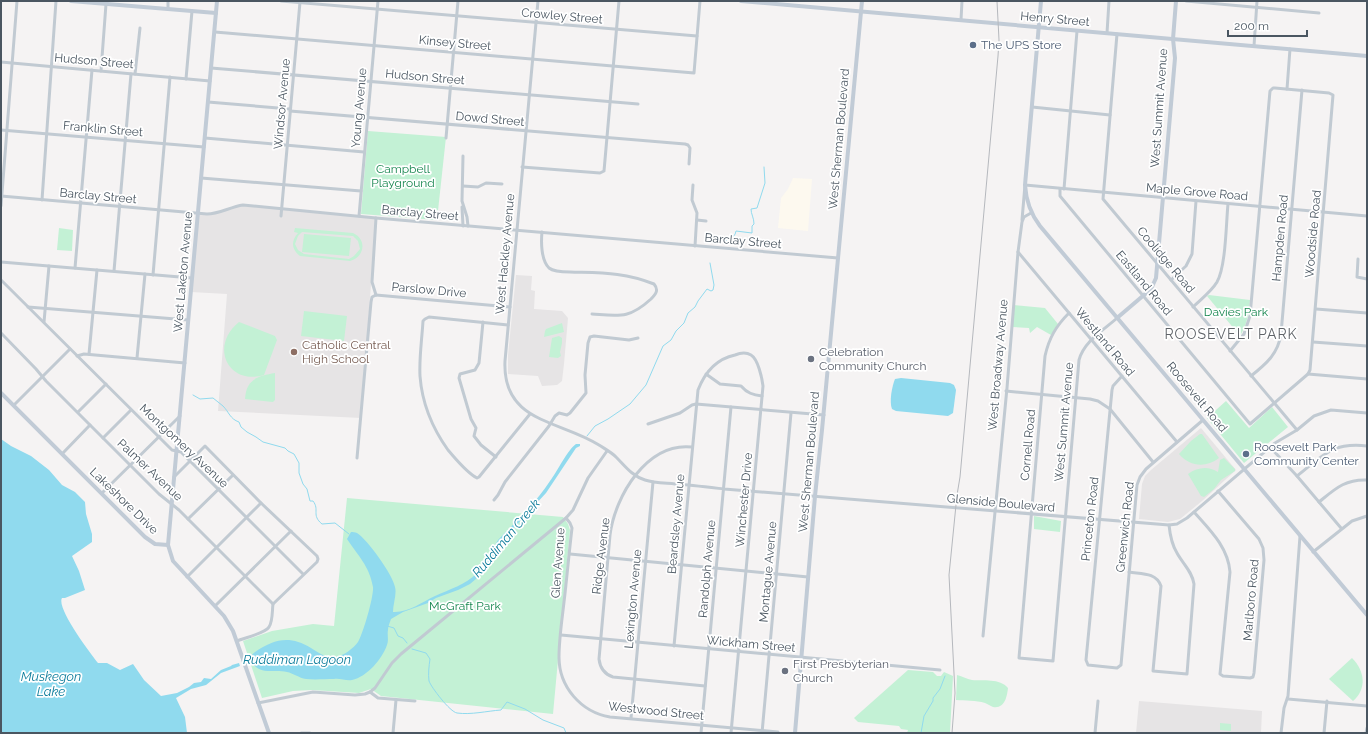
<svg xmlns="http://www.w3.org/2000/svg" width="1368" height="734" font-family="Raleway,sans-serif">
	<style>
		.commercial { fill: #fdf9ef }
		.education { fill: #e6e4e5 }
		.green { fill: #c3f1d5; fill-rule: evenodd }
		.water { fill: #90daee }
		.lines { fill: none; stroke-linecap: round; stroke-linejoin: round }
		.stream { stroke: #90daee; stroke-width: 1 }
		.street { stroke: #c1cad2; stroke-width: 3 }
		.secondary { stroke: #c1cbd6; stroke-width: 4 }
		.rail { stroke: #b5b8bd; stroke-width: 1 }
		.service-dot { fill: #5c6f8a; stroke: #fff; stroke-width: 1.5 }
		.education-dot { fill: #8d6e63; stroke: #fff; stroke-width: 1.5 }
		.worship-dot { fill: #6b7280; stroke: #fff; stroke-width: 1.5 }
		.labels { text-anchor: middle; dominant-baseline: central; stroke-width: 3.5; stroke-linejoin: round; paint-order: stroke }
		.street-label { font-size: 12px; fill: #4a5661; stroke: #fff }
		.service-label { font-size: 12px; fill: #4e5e75; stroke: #fff; text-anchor: start }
		.park-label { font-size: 12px; fill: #17864f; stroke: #fff }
		.education-label { font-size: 12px; fill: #785e54; stroke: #fff; text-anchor: start }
		.worship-label { font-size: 12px; fill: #5b616d; stroke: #fff; text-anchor: start }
		.water-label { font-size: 13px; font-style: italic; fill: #0c7c9b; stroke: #fff }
		.quarter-label { font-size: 14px; letter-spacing: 1px; fill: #5f6368; stroke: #fff }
	</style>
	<rect width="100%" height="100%" fill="#f5f3f3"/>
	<!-- commercial -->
	<polygon class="commercial" points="793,178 812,179 808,231 778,228 781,198 788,189"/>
	<!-- education -->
	<g class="education">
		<polygon points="243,205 376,218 361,418 218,411 227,294 191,292 198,213 207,214"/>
		<polygon points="516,275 532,276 531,290 535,291 534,309 562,311 568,318 564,364 562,381 557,385 542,386 538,376 508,374 508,355"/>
		<polygon points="1201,428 1236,470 1202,501 1180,519 1168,522 1139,519 1142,484 1145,476 1151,470"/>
		<polygon points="1139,701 1262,711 1261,733 1136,733"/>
	</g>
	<!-- green -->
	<g class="green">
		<polygon points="368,131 446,137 437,220 361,214"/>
		<polygon points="59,228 73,230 72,251 57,250"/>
		<path d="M295,228l58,5c14,6 12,24 -3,28l-50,-5c-9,-7 -9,-15 -2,-23l-4,-1zM302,232l51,4 5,5 2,8 -6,7 -5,3 -45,-5 -6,-4 -3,-6 3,-8z"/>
		<polygon points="304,234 351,238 349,256 302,252"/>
		<path d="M1209,295l41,5c-1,14 -3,24 -10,36l-33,-40z"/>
		<polygon points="1014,305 1045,308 1058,324 1051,335 1037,327 1030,333 1029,328 1012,327"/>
		<polygon points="304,311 347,316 344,341 301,336"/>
		<path d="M239,322l36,14 2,4 -13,35c-36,11 -55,-29 -25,-53z"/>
		<polygon points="562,323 564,332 544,337 545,331 546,329"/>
		<polygon points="559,336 562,338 562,343 560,352 561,356 558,358 549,357 552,338"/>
		<path d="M275,373v27l-2,2 -28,-3c1,-20 13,-23 30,-26z"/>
		<polygon points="1226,401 1249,428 1272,407 1288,427 1244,463 1207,418"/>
		<path d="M1200,434h2l17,24c-13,10 -29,9 -40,-4l12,-13z"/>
		<path d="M1224,458l11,11v2l-14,9 -7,9 -10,8 -3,-1 -13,-22c10,-7 20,-8 30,-2l2,-12z"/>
		<polygon points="347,498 563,517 568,524 570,530 553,714 381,696 371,689 359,693 312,690 293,691 262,698 243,641 272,631 313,624 334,626"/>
		<polygon points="1034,516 1061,521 1060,532 1034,529"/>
		<path d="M1352,658c13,13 15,31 1,43l-24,-22z"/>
		<polygon points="908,670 933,672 937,676 941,676 944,672 953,676 950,733 907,733 908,730 901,729 899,726 858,722 854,718"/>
		<path d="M957,675c4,1 10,4 15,5 11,1 28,-2 36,8 -1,8 -3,21 -15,19 -3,-1 -5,-3 -8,-4 -9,-3 -20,-2 -29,-3z"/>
		<polygon points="1220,723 1231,724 1231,731 1220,730"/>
	</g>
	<!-- water -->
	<g class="water">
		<path d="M901,378l49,5 4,2 2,5 -3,23 -5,3 -52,-5 -4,-2c-3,-7 0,-23 3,-30z"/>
		<path d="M1,439l10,7 20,10 18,14 13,15 13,7 10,10 1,12 6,20v8l-20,14 7,15 6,19 -20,8h-3c-6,10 28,55 36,65h9l13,7 13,-6 11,16 17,16 16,-3 12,-6 5,-4 7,-1 3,-4 7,1 10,-9 10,-4 1,-1 7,-2 1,3 -19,7 -15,12 -15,4 -15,9 9,19 2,16h-186z"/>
		<path d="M576,444h4v2l-4,2 -30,45 -46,50 -8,18 -15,17 -7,6 -12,6 -22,8 -8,5 -25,9 -12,7c-1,3 -3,7 -3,11 -1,5 1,10 -1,15 -5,14 -20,32 -35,35 -6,1 -12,-2 -18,-1 -9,0 -19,1 -28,0 -7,-1 -13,-6 -19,-7 -12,-3 -25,3 -34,-8 -3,-4 -3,-9 2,-12 19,-13 35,-17 56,-4 7,4 15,11 25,9 7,-1 18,-9 22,-15 5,-8 16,-46 15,-55 -4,-22 -15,-31 -26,-48l4,-7c2,0 4,0 6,1 10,6 36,42 38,54 2,7 -2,17 -2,25 15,1 29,-10 42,-16 15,-7 30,-11 42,-23 4,-4 11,-11 14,-17 3,-5 3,-11 7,-16 7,-8 16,-16 24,-24 10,-11 20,-23 28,-35 7,-9 18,-32 26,-37z"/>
	</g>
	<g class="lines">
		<!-- stream -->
		<g class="stream">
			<path d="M716,243c8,-3 19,-3 20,-12l16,2v-7l2,-2c0,-6 -3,-10 -3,-15l6,-1 8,-25 -1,-16"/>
			<path d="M193,395l7,4 13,-1c3,3 7,5 10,8 6,6 7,13 16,16l2,5 6,5 9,5 7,5 22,6 3,3 6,3 5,9v10l4,11 4,5 3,12h3c7,9 -2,14 9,23l13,-1 14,11"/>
			<polyline points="587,436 595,426 608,419 630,404 646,385 663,346 671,340 676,331 684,323 688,313 695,307 698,301 707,289 711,291 713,290 714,285 710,263"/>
			<polyline points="387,626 394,628 398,636 403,638 407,643"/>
			<path d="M412,649l14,4 4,6c-1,7 -2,15 -1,22 2,6 21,31 28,32 14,2 30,-2 44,-3l6,-8 18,7 18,11 21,8 2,5"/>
			<polyline points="921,733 924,716 933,701 933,698 940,689 945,676"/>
		</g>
		<!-- street -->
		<g class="street">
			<polyline points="281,1 697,36"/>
			<path d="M538,1l-33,360c-3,62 55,59 94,84 6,4 12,7 17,12 9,9 16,19 29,23 9,3 20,3 30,4 16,1 32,3 49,5l445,36 8,-1 10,-6 88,-75 22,-13 17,-14 17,-6 36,3"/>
			<polyline points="1186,1 1319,13"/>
			<polyline points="168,9 168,1"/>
			<polyline points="961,20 962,1"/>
			<polyline points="215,32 694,73 700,1"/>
			<polyline points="1107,33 1109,1"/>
			<polyline points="1117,34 1103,199 1297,430"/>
			<polyline points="1254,46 1257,1"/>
			<polyline points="1,62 210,81"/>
			<polyline points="211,68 638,104"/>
			<polyline points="101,71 106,4"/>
			<polyline points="135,74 140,28"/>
			<polyline points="186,79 192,11"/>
			<polyline points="1287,89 1290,49"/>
			<polyline points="208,102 290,109"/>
			<polyline points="1032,107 1110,115"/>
			<polyline points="290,111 685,144 688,145 690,148 689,164"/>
			<polyline points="1,130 204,147"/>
			<polyline points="205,138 364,152"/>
			<polyline points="446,138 458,1"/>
			<polyline points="463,156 462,201 467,217 468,226"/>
			<polyline points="522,167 600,173 604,171 619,1"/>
			<polyline points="201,178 361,191"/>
			<polyline points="693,185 692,200 697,213 695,246"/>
			<polyline points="463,186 478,187 486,183 502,184"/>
			<polyline points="1060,189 1060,196 1250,424 1308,374 1310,370 1333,95 1329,93 1275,88 1273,88 1270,91 1250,316 1244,334 1230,351"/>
			<polyline points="1064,189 1077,31"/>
			<path d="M1,196l206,18c12,0 23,-7 36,-9l133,13 462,40"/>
			<polyline points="42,200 56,1"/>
			<polyline points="1,206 17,1"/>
			<polyline points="462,207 463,226"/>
			<polyline points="281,216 300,2"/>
			<polyline points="359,216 378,1"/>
			<polyline points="697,220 706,221"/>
			<polyline points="1022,220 1025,185 1367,216"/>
			<path d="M542,232c-1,10 -1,28 7,36 5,4 15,4 21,4 31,1 54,0 84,12 5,6 2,10 -3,15 -22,20 -31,17 -59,15"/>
			<polyline points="1018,252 1177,442"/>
			<polyline points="1358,259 1357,277 1367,279"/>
			<polyline points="1,262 192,278"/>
			<polyline points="75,268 92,70"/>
			<polyline points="114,271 131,74"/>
			<polyline points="153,275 170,77"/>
			<polyline points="1,280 172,450 181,452 303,574"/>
			<polyline points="1171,280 1186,266 1192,254 1196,201"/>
			<polyline points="376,295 510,307"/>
			<polyline points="376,295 372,282 376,218"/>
			<polyline points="28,307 188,320"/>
			<path d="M1193,307c8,-8 18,-15 24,-25 9,-16 9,-58 11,-78"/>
			<polyline points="1316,309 1367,313"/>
			<path d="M1069,313c-13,13 -20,25 -24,43l-26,302 34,3 26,-301c5,-19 25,-30 38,-42"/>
			<polyline points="44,322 49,266"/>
			<polyline points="483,322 479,363 475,370 460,374 459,378 471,419 476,428 474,436 481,445 496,457"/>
			<path d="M508,325l-79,-8 -4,2 -2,2c-1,18 -4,37 -3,55 2,27 13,53 28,74 8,9 18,22 29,28l2,-1 51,-63"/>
			<path d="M1,333l35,36 10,12 113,113 20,16 94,94c-1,7 0,17 -4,23 -3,6 -25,11 -32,14"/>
			<polyline points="1313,342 1367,346"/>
			<polyline points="89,354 97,270"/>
			<polyline points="77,356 84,354 185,363"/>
			<polyline points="137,358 145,274"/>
			<path d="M706,374l14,10 21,2c6,7 12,9 21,10"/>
			<polyline points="1308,374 1367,379"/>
			<polyline points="1122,376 1113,386 1112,390 1086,660 1088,665 1117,668 1121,665 1137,485 1140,477 1146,469 1203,420"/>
			<path d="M1251,376c15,-12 27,-22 30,-42l21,-244"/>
			<polyline points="1006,391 1090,399 1098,401 1110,409 1153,462"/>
			<polyline points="14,405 70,349"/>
			<polyline points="78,412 106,384"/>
			<polyline points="648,424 680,413 692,405 696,404 824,415"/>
			<polyline points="103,438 131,410"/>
			<path d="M692,447c-45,-5 -77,49 -82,88l-11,124c1,9 5,15 14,18l92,9"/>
			<polyline points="1270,447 1297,476 1341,528"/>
			<polyline points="62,454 90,425"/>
			<polyline points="357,458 371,302 372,297 376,295"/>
			<path d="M1297,476c26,-20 34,-34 70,-30"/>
			<polyline points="174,477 205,446 261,503 317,556 318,559 317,562 273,604"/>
			<polyline points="102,493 180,416"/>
			<polyline points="494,500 498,495 505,482 549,426 555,416 559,413 567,415 570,413 586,393 585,375 588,343 590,337 594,336 629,340 638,338"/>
			<path d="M1319,502c16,-13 26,-23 48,-22"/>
			<path d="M1194,512c16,18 34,35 36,60l-10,102 3,2 27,2 3,-1 1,-4 10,-113 -1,-12 -4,-9 -41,-48"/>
			<path d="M566,518l4,5 2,5c-3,25 -5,49 -8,74 -2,18 -5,37 -5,55 0,30 22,55 51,60l168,15"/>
			<polyline points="188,519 233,475"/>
			<polyline points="1313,552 1352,521 1367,516"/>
			<polyline points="570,554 808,577"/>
			<path d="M1129,572c12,2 27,0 32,14l-8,85 34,3 7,-90c-2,-13 -11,-20 -17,-31 -5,-8 -7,-18 -8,-28"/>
			<polyline points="187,577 261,503"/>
			<polyline points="215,606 291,531"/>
			<polyline points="561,635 940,670"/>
			<polyline points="983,636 1007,388 1018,252 1022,222 1024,217 1031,213"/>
			<path d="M674,646l24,-256c7,-18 18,-31 37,-35 5,-2 11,-3 16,0 7,4 11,23 12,31l-32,347"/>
			<polyline points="370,692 378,698 415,701"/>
			<polyline points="1288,699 1367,706"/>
			<polyline points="258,703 313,692 355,695 365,694 370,692 375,688 392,663 401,654 566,518 573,510 588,478 607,451"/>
			<polyline points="631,718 653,482"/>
			<polyline points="301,733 310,733"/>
			<polyline points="393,733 396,700"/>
			<polyline points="701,733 731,407"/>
			<polyline points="762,733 791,413"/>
			<polyline points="1095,733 1098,701"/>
			<polyline points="1281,733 1284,708 1288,696 1300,536"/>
			<polyline points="1324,733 1327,701"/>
			<polyline points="1366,733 1367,728"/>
		</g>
		<!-- secondary -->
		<g class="secondary">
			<polyline points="71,1 216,13"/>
			<polyline points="217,1 168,545 173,561 224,616 233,631 269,733"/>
			<polyline points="741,1 1367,56"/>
			<path d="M1041,1l-16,184c1,16 5,28 15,41l327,389"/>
			<polyline points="1117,318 1151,289 1156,278 1175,58 1173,39 1176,1"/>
			<polyline points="1,393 145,537 155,544 168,545"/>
			<polyline points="795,733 815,496 822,430 862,1"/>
		</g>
		<!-- rail -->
		<polyline class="rail" points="952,733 955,693 949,575 957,495 960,477 998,56 999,40 997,1"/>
	</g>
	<!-- markers -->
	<g class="service-dot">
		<circle cx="973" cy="45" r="4"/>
		<circle cx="1246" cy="454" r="4"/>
	</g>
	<circle class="education-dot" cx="294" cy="352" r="4"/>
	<g class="worship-dot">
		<circle cx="811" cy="359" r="4"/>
		<circle cx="785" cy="671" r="4"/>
	</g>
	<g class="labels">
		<!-- street labels -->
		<g class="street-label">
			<text transform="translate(562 16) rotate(5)">Crowley Street</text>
			<text transform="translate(1055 19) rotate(5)">Henry Street</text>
			<text transform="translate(455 43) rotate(5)">Kinsey Street</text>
			<text transform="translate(94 61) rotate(5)">Hudson Street</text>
			<text transform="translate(425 77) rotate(5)">Hudson Street</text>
			<text transform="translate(282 104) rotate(-85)">Windsor Avenue</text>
			<text transform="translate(359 108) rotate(-85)">Young Avenue</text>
			<text transform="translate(1159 108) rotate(-86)">West Summit Avenue</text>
			<text transform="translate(490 119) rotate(5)">Dowd Street</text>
			<text transform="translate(103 129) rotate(5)">Franklin Street</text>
			<text transform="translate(839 139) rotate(-85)">West Sherman Boulevard</text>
			<text transform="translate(1197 192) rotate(5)">Maple Grove Road</text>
			<text transform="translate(98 196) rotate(5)">Barclay Street</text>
			<text transform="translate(420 213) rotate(5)">Barclay Street</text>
			<text transform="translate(1313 234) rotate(-85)">Woodside Road</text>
			<text transform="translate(1280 238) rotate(-85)">Hampden Road</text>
			<text transform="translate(743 241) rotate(5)">Barclay Street</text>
			<text transform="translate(505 254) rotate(-85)">West Hackley Avenue</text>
			<text transform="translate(1166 260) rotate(50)">Coolidge Road</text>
			<text transform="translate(183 272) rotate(-85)">West Laketon Avenue</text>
			<text transform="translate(1144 283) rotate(50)">Eastland Road</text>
			<text transform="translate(429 290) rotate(5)">Parslow Drive</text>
			<text transform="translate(1105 342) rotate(50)">Westland Road</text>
			<text transform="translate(998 365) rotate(-85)">West Broadway Avenue</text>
			<text transform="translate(1197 397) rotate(50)">Roosevelt Road</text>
			<text transform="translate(1064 422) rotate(-85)">West Summit Avenue</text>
			<text transform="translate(1028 445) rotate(-85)">Cornell Road</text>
			<text transform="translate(184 446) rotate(43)">Montgomery Avenue</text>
			<text transform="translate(809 462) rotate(-85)">West Sherman Boulevard</text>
			<text transform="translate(150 470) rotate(43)">Palmer Avenue</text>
			<text transform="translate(744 500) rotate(-85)">Winchester Drive</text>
			<text transform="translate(124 501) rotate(44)">Lakeshore Drive</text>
			<text transform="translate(1001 503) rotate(5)">Glenside Boulevard</text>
			<text transform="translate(1090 519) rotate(-84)">Princeton Road</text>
			<text transform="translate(676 524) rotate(-85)">Beardsley Avenue</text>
			<text transform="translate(1125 527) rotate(-84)">Greenwich Road</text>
			<text transform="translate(601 556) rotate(-83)">Ridge Avenue</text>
			<text transform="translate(558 563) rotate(-86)">Glen Avenue</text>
			<text transform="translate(707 569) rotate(-85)">Randolph Avenue</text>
			<text transform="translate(768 572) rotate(-85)">Montague Avenue</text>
			<text transform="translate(633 599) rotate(-85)">Lexington Avenue</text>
			<text transform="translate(1251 600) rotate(-85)">Marlboro Road</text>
			<text transform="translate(751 644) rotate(5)">Wickham Street</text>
			<text transform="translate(656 711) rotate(6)">Westwood Street</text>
		</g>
		<!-- service labels -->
		<g class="service-label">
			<text x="981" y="45">The UPS Store</text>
			<text x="1254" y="447">Roosevelt Park<tspan x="1254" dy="14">Community Center</tspan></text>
		</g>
		<!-- park labels -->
		<g class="park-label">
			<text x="403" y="169">Campbell<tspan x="403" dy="14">Playground</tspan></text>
			<text x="1236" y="312">Davies Park</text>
			<text x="465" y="606">McGraft Park</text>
		</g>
		<!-- education labels -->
		<g class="education-label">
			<text x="302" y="345">Catholic Central<tspan x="302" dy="14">High School</tspan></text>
		</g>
		<!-- worship labels -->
		<g class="worship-label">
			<text x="819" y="352">Celebration<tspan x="819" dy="14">Community Church</tspan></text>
			<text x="793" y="664">First Presbyterian<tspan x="793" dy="14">Church</tspan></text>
		</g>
		<!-- water labels -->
		<g class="water-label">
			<text transform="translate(506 538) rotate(-50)">Ruddiman Creek</text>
			<text x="297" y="659">Ruddiman Lagoon</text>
			<text x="51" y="676">Muskegon<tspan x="51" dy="15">Lake</tspan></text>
		</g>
		<!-- quarter labels -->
		<g class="quarter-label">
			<text x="1231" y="334">ROOSEVELT PARK</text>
		</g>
	</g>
	<!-- border -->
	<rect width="1368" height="734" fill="none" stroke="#4a5661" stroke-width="4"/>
	<!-- scale -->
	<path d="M1228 30v6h79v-6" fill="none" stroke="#4a5661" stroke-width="2"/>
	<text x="1234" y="30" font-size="12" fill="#4a5661" stroke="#ffffff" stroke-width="3" paint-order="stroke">200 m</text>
</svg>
